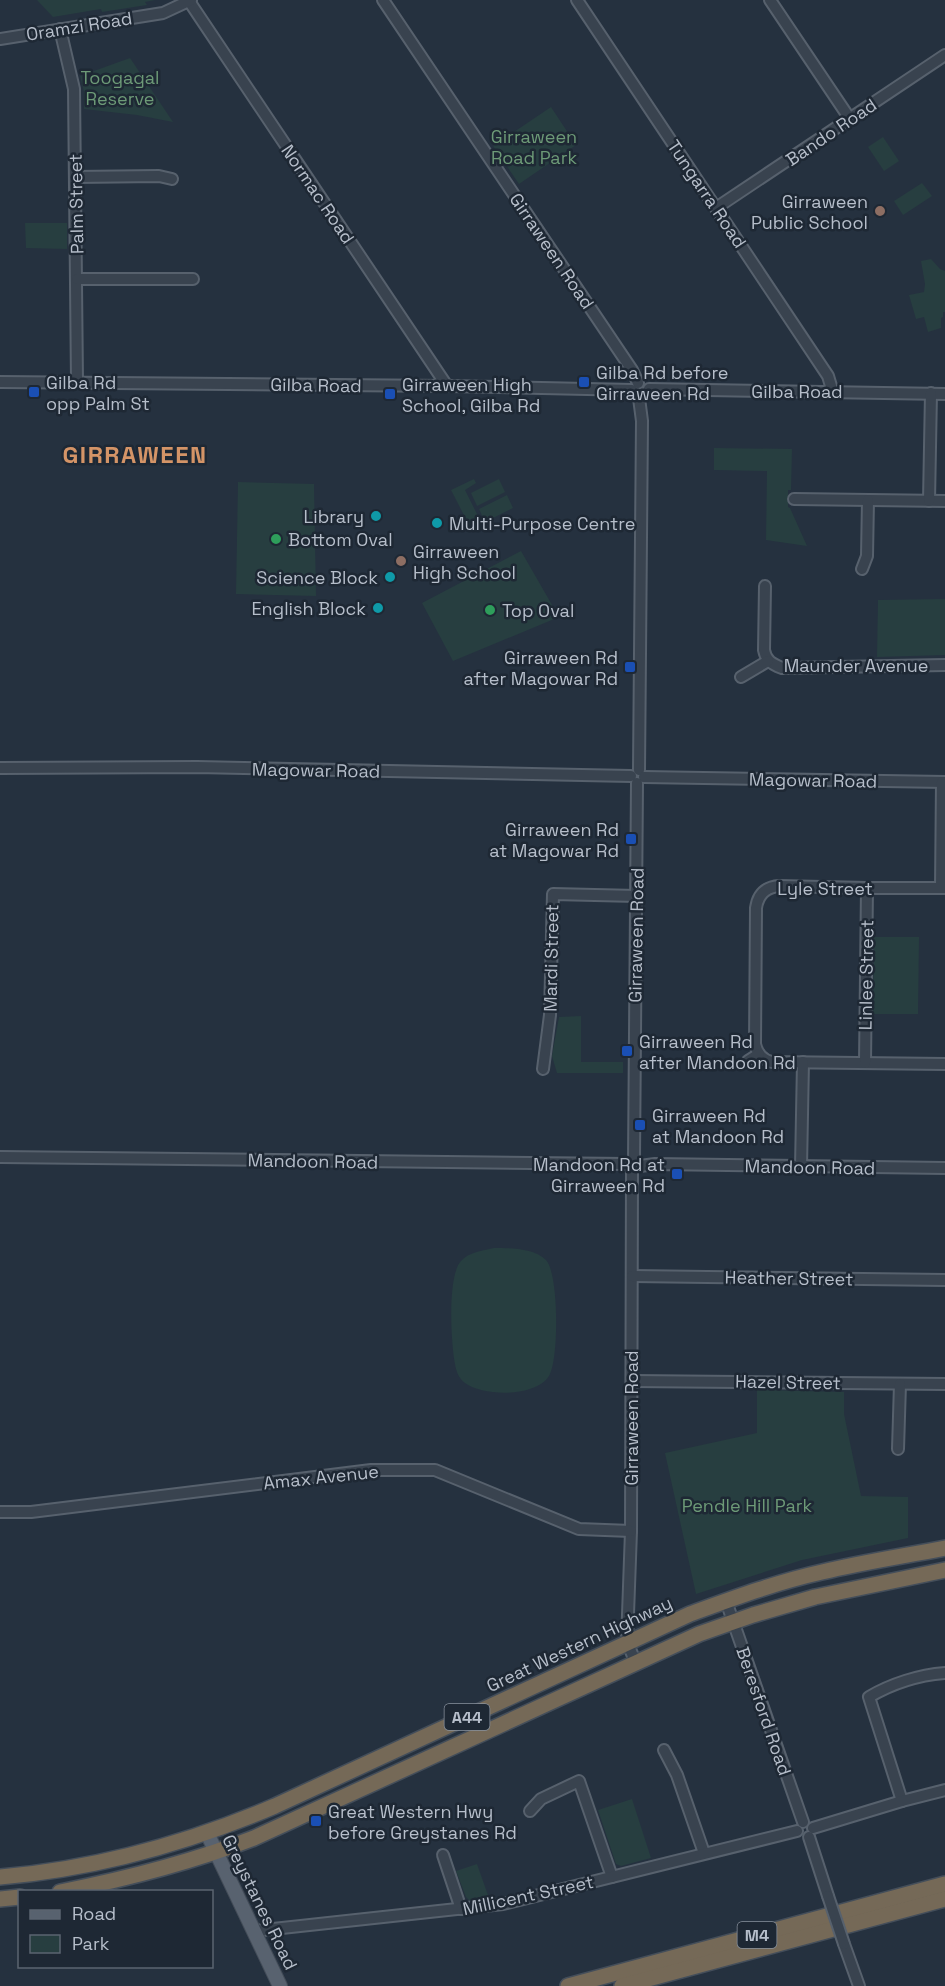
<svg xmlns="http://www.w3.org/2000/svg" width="945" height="1986" font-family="'Space Grotesk',sans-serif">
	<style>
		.green { fill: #273e40 }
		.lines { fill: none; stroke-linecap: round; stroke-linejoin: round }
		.minor-casing { stroke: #57616d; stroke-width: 14 }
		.major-casing { stroke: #434c58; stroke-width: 16 }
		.highway-casing { stroke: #444e5a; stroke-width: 18 }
		.minor { stroke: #39434f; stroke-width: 10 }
		.major { stroke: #58626f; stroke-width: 14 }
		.highway { stroke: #756957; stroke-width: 15 }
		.minor-bridge-casing { stroke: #57616d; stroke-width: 14; stroke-linecap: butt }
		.minor-bridge { stroke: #39434f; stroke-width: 10 }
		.education-dot { fill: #8d6e63; stroke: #1e2834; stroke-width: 2 }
		.transit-dot { fill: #1a4fb4; stroke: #1e2834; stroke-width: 2 }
		.culture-dot { fill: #0f9aa8; stroke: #1e2834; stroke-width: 2 }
		.leisure-dot { fill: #2e9e5b; stroke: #1e2834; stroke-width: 2 }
		.labels { text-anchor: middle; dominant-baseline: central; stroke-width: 5; stroke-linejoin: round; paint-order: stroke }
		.shield { fill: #1e2834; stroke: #88919d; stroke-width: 1.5 }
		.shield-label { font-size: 16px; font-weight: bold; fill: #b6beca }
		.street-label { font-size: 18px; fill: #b6beca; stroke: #1e2834 }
		.park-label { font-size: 18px; fill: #6d9a77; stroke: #1e2834 }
		.poi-label { font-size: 18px; fill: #b6beca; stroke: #1e2834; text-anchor: start }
		.district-label { font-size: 24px; font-weight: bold; letter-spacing: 1.5px; fill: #d49467; stroke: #1e2834 }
	</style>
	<rect width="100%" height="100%" fill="#25313f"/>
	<!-- green -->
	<g class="green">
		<polygon points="37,0 155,0 145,2 147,5 102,12 101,9 53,17"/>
		<polygon points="130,58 173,122 137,115 84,109 84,92 80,76"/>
		<polygon points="551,107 576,145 519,184 493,146"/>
		<polygon points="883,137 899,161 884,171 868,147"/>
		<polygon points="922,183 932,196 903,215 894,201"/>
		<polygon points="25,223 67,223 67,249 26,248"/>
		<polygon points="931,259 940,269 945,271 945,312 943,312 943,317 941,318 941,328 928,332 924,317 916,319 909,295 924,292 925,284 921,261"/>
		<polygon points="714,448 792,449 791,490 788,490 788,507 790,508 807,546 766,540 767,471 714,470"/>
		<polygon points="474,479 476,483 465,490 480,520 469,525 451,490"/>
		<polygon points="499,479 505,492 477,506 471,493"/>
		<polygon points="238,482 314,484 316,596 236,594"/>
		<polygon points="507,495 513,508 485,522 479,509"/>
		<polygon points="521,551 559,617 453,661 422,603"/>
		<polygon points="945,599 945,655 877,657 878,600"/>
		<polygon points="874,937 919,937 918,1014 873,1014"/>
		<polygon points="581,1016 581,1062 623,1062 623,1073 557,1073 552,1056 559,1017"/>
		<path d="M494,1248c16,0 40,0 52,12 13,14 13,100 3,116 -13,21 -65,21 -84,7 -6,-4 -9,-12 -10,-19 -4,-20 -8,-88 6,-103 8,-9 21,-10 33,-13z"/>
		<polygon points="757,1390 844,1392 844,1414 861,1496 908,1497 908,1538 802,1560 696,1594 665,1453 757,1433"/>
		<polygon points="632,1799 651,1858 621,1866 616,1864 598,1810"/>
		<polygon points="477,1864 489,1898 470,1901 466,1897 456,1871"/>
	</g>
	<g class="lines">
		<defs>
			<g id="minor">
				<polyline points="383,0 632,370 638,383"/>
				<polyline points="577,0 828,376 831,386 831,391"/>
				<polyline points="770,0 850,119"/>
				<polyline points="189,1 447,386"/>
				<polyline points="60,29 74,89 77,381"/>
				<polyline points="0,39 163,13 191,0"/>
				<polyline points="75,177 159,176 172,179"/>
				<polyline points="716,208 945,55"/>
				<polyline points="77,279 193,279"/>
				<polyline points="0,382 447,386 632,390"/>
				<polyline points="649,389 945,394"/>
				<polyline points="794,499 945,501"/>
				<polyline points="929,501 931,393"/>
				<polyline points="862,569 867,556 868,500"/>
				<path d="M765,586l-1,64c2,11 8,14 18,18l163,-3"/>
				<polyline points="741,677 768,661"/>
				<polyline points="0,768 197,767 631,776"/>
				<polyline points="639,770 642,421 639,398"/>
				<polyline points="644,777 945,782"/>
				<polyline points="941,888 942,782"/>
				<path d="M945,888h-78l-88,-2c-13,1 -21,8 -23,22l-1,136c2,9 7,16 17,18l173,2"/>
				<polyline points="748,1061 759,1054"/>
				<polyline points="865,1063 867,888"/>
				<polyline points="543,1069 550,1015 553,894 637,896"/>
				<polyline points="0,1157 626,1164"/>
				<polyline points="634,1159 637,783"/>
				<polyline points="640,1166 655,1164 945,1168"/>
				<polyline points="801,1167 803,1062"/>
				<polyline points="632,1172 631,1531 627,1642 636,1663"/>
				<polyline points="632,1276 945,1280"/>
				<polyline points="632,1381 945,1384"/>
				<polyline points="898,1449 900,1384"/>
				<polyline points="0,1512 31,1512 371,1470 435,1470 579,1529 631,1531"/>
				<polyline points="726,1601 803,1822"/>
				<polyline points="664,1750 677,1775 704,1853"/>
				<path d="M902,1801l-33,-104c22,-13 50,-22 76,-24"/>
				<polyline points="530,1811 541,1799 579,1781 612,1877"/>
				<polyline points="813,1828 902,1801 945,1790"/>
				<polyline points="809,1837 828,1896"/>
				<polyline points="443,1855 461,1909"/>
				<polyline points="254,1931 503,1904 797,1831"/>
				<polyline points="844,1944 859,1986"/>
			</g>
			<polyline id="major" points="207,1833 280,1986"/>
			<g id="highway">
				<path d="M0,1877c95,-8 188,-34 275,-71l415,-192c44,-16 87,-32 132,-42 41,-10 82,-16 123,-24"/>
				<path d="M60,1892c66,-13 132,-30 194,-54l445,-204 54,-19 62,-18 130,-27"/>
				<polyline points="0,1899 20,1897"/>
				<polyline points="568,1986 945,1884"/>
				<polyline points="622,1986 945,1899"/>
			</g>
		</defs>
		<!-- minor casing -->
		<use href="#minor" class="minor-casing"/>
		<!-- major casing -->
		<use href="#major" class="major-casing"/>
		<!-- highway casing -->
		<use href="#highway" class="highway-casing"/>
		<!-- minor -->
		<use href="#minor" class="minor"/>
		<!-- major -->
		<use href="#major" class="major"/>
		<!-- highway -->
		<use href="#highway" class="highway"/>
		<defs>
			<polyline id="minor-bridge" points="828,1896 844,1944"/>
		</defs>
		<!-- minor-bridge casing -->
		<use href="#minor-bridge" class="minor-bridge-casing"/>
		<!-- minor-bridge -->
		<use href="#minor-bridge" class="minor-bridge"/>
	</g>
	<!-- markers -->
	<g class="education-dot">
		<circle cx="880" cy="211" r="6"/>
		<circle cx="401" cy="561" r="6"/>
	</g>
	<g class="transit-dot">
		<rect x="578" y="376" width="12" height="12" rx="3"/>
		<rect x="28" y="386" width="12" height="12" rx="3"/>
		<rect x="384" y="388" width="12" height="12" rx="3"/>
		<rect x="624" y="661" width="12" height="12" rx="3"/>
		<rect x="625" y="833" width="12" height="12" rx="3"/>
		<rect x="621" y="1045" width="12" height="12" rx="3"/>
		<rect x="634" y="1119" width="12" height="12" rx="3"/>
		<rect x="671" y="1168" width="12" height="12" rx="3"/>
		<rect x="310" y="1815" width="12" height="12" rx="3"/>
	</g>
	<g class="culture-dot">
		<circle cx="376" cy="516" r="6"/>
		<circle cx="437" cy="523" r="6"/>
		<circle cx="390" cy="577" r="6"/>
		<circle cx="378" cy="608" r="6"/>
	</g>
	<g class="leisure-dot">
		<circle cx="276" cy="539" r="6"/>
		<circle cx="490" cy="610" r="6"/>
	</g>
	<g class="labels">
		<!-- shield labels -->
		<g class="shield">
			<rect x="444.5" y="1704" width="45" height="26" rx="4.5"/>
			<rect x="737.5" y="1922" width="39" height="26" rx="4.5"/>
		</g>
		<g class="shield-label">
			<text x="467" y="1717">A44</text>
			<text x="757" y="1935">M4</text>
		</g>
		<!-- street labels -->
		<g class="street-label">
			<text transform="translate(79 26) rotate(-9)">Oramzi Road</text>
			<text transform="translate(831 132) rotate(-34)">Bando Road</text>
			<text transform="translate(318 194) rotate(56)">Normac Road</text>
			<text transform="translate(707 194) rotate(56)">Tungarra Road</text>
			<text transform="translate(76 204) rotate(-91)">Palm Street</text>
			<text transform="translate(552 251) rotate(56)">Girraween Road</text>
			<text transform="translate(316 385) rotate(1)">Gilba Road</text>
			<text x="797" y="391">Gilba Road</text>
			<text x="856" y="665">Maunder Avenue</text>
			<text transform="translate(316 770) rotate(1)">Magowar Road</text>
			<text transform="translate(813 780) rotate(1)">Magowar Road</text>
			<text x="825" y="888">Lyle Street</text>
			<text transform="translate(636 935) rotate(-89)">Girraween Road</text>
			<text transform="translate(551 958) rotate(-89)">Mardi Street</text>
			<text transform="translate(866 975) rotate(-89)">Linlee Street</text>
			<text transform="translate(313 1161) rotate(1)">Mandoon Road</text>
			<text transform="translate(810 1167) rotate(1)">Mandoon Road</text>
			<text transform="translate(789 1278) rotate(1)">Heather Street</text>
			<text transform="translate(788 1382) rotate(1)">Hazel Street</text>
			<text transform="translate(631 1418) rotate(-90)">Girraween Road</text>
			<text transform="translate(321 1477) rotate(-6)">Amax Avenue</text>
			<text transform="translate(579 1644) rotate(-25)">Great Western Highway</text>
			<text transform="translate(764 1711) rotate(71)">Beresford Road</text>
			<text transform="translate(528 1895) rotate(-12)">Millicent Street</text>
			<text transform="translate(260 1902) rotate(64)">Greystanes Road</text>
		</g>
		<!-- park labels -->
		<g class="park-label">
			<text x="120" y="77">Toogagal<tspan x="120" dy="21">Reserve</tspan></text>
			<text x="534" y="136">Girraween<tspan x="534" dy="21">Road Park</tspan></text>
			<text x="747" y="1505">Pendle Hill Park</text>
		</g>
		<!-- poi labels -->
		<g class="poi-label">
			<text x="868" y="201" text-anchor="end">Girraween<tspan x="868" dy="21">Public School</tspan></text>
			<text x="596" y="372">Gilba Rd before<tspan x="596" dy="21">Girraween Rd</tspan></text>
			<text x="46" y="382">Gilba Rd<tspan x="46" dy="21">opp Palm St</tspan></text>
			<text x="402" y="384">Girraween High<tspan x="402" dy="21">School, Gilba Rd</tspan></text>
			<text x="364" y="516" text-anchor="end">Library</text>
			<text x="449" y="523">Multi-Purpose Centre</text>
			<text x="288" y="539">Bottom Oval</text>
			<text x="413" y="551">Girraween<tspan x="413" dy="21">High School</tspan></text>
			<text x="378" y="577" text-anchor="end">Science Block</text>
			<text x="366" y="608" text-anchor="end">English Block</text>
			<text x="502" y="610">Top Oval</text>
			<text x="618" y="657" text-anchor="end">Girraween Rd<tspan x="618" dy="21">after Magowar Rd</tspan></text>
			<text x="619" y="829" text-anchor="end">Girraween Rd<tspan x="619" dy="21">at Magowar Rd</tspan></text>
			<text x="639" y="1041">Girraween Rd<tspan x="639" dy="21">after Mandoon Rd</tspan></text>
			<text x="652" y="1115">Girraween Rd<tspan x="652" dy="21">at Mandoon Rd</tspan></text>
			<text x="665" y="1164" text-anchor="end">Mandoon Rd at<tspan x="665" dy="21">Girraween Rd</tspan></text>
			<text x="328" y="1811">Great Western Hwy<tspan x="328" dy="21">before Greystanes Rd</tspan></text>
		</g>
		<!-- district labels -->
		<g class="district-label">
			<text x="135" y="454">GIRRAWEEN</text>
		</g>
	</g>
	<!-- legend -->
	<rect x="18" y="1890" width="195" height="78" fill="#1e2834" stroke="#5b6470" stroke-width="1.5"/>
	<rect x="30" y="1910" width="30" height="9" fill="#58626f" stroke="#5b6470" stroke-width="1.5"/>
	<text x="72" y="1920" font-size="18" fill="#b6beca">Road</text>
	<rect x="30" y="1935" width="30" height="18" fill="#273e40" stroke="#5b6470" stroke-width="1.5"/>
	<text x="72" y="1950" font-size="18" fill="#b6beca">Park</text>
</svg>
